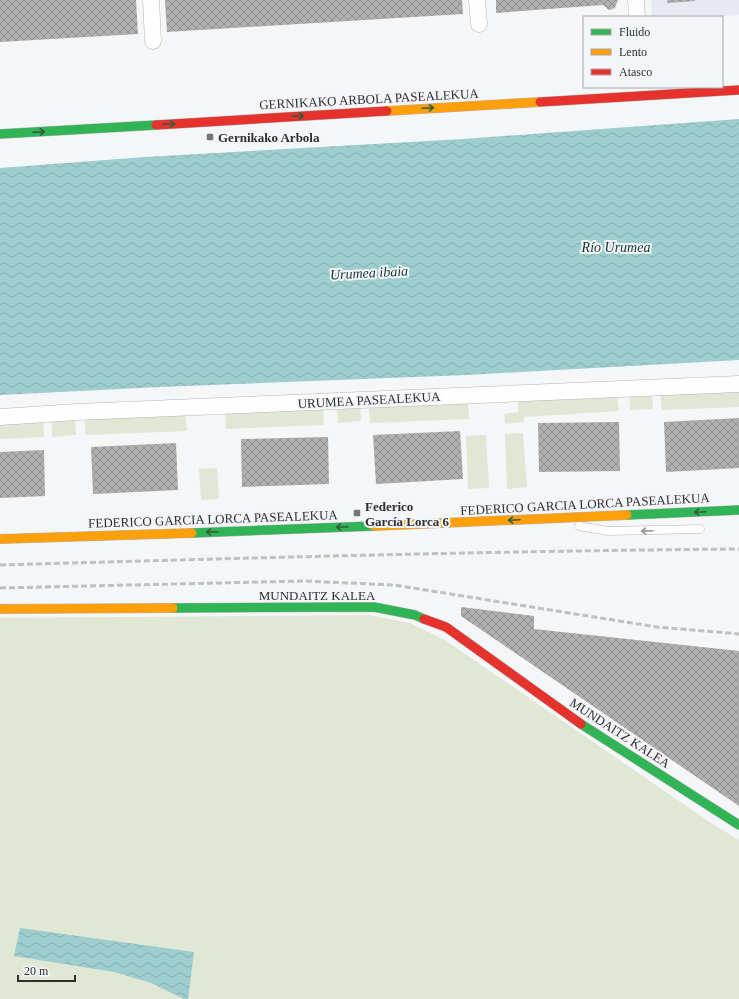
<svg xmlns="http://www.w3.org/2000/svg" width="739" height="999" font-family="Georgia,serif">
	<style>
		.built { fill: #e6e9ef }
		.green { fill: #e1e7d5 }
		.water { fill: url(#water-waves) }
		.building { fill: url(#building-cross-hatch) }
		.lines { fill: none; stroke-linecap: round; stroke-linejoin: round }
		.lane-casing { stroke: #b5b6b7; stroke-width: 9 }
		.street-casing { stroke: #b5b6b7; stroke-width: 17 }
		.fast-casing { stroke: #b5b6b7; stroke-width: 10 }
		.slow-casing { stroke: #b5b6b7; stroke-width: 10 }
		.jam-casing { stroke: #b5b6b7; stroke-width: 10 }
		.lane { stroke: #fefefe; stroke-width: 8 }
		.street { stroke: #fefefe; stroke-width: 16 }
		.fast { stroke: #30b455; stroke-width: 9 }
		.slow { stroke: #ff9f0a; stroke-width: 9 }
		.jam { stroke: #e5322d; stroke-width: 9 }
		.rail { stroke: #bfc0c1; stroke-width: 3; stroke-dasharray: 6 3; stroke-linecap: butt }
		.oneway { stroke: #2f5e3d }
		.oneway2 { stroke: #969697 }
		.poi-dot { fill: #747576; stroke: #f4f5f8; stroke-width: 1.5 }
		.labels { text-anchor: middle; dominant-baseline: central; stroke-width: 4; stroke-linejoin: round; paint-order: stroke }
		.street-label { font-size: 13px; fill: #2e2f30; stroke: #f4f5f8 }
		.poi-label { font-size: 13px; font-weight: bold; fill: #2e2f30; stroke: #f4f5f8; text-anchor: start }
		.water-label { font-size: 14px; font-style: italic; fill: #113434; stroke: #f4f5f8 }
	</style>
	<defs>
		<pattern id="water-waves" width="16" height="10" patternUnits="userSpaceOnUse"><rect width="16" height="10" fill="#9dcdce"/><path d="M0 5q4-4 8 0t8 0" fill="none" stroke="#88b0b1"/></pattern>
		<pattern id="building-cross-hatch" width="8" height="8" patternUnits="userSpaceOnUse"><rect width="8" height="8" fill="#b0b0b1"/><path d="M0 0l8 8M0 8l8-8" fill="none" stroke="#909090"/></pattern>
	</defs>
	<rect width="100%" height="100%" fill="#f5f6f7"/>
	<!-- built -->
	<polygon class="built" points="651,0 739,0 739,15 710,17 652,17"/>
	<!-- green -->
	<g class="green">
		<polygon points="739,390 739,407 662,410 660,393"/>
		<polygon points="652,393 653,409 630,410 629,394"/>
		<polygon points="617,395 619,411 524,417 524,422 505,424 504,414 518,412 518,400"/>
		<polygon points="468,402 469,419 370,423 369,406"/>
		<polygon points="360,407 361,421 338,423 337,408"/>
		<polygon points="323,408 324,425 226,429 225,413"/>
		<polygon points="185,414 187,431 86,435 84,418"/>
		<polygon points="75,418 76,435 52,437 52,420"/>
		<polygon points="43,420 44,437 0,439 0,422"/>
		<polygon points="523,433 527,487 507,489 505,434"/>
		<polygon points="486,435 489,488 468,489 466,436"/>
		<polygon points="217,468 219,499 201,500 199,469"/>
		<polygon points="369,615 410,623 445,640 711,823 739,840 739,999 0,999 0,618"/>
	</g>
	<!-- water -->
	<g class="water">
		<polygon points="739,119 739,360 466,375 160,387 0,395 0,168 145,157 463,139"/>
		<polygon points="20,928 194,952 188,999 184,999 151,983 114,972 14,956"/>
	</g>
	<!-- building -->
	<g class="building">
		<polygon points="0,0 136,0 138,34 0,42"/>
		<polygon points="165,0 462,0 463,14 167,32"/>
		<polygon points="496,0 618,0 615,8 609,10 603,5 496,13"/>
		<polygon points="667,0 695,0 695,1 667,3"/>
		<polygon points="739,418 739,468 666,472 664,422"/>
		<polygon points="619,422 620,471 539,472 538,423"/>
		<polygon points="460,431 463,479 376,484 373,435"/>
		<polygon points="328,437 329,484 242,487 241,439"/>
		<polygon points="176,443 178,490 93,494 91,447"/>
		<polygon points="44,450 45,496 0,498 0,452"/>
		<polygon points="461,607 534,616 534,629 739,651 739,806 461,616"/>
	</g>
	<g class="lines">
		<defs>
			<polyline id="lane" points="579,526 608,531 700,529"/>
			<g id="street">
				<polyline points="151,0 153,41"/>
				<polyline points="477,0 479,24"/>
				<polyline points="636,0 637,17"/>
				<polyline points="0,417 77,412 739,384"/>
			</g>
			<g id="fast">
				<polyline points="0,134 156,125"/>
				<polyline points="627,515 739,510"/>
				<polyline points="192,533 374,526"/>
				<polyline points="173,608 374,607 415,615 424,619"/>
				<polyline points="581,724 739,825"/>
			</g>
			<g id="slow">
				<polyline points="387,111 540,102"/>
				<polyline points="374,526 627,515"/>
				<polyline points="0,539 192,533"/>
				<polyline points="0,609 173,608"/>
			</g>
			<g id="jam">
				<polyline points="540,102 739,90"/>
				<polyline points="156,125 387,111"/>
				<polyline points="424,619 446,627 581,724"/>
			</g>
		</defs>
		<!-- lane casing -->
		<use href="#lane" class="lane-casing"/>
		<!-- street casing -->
		<use href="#street" class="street-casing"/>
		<!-- fast casing -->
		<use href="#fast" class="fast-casing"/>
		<!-- slow casing -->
		<use href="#slow" class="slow-casing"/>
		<!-- jam casing -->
		<use href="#jam" class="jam-casing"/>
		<!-- lane -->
		<use href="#lane" class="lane"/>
		<!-- street -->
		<use href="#street" class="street"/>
		<!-- fast -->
		<use href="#fast" class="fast"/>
		<!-- slow -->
		<use href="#slow" class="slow"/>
		<!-- jam -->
		<use href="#jam" class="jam"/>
		<!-- rail -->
		<g class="rail">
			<path d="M0,565c246,-7 493,-14 739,-16"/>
			<polyline points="0,588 304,581 394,585 657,627 739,634"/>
		</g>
	</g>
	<!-- one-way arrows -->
	<defs><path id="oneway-shaft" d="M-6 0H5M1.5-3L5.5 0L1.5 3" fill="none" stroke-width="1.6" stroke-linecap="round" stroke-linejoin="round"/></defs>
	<g class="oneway">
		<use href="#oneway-shaft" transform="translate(428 108) rotate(-3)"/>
		<use href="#oneway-shaft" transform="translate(298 116) rotate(-3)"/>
		<use href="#oneway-shaft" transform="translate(169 124) rotate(-3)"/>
		<use href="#oneway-shaft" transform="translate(39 132) rotate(-3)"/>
		<use href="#oneway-shaft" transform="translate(700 512) rotate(177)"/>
		<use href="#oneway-shaft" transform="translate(514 520) rotate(177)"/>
		<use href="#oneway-shaft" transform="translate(342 527) rotate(178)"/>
		<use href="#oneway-shaft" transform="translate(212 532) rotate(178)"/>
	</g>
	<use class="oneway2" href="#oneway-shaft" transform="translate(647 531) rotate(178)"/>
	<!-- markers -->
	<g class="poi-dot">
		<rect x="206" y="133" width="8" height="8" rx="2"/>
		<rect x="353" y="509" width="8" height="8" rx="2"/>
	</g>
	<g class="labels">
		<!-- street labels -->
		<g class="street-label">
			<text transform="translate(369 99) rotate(-3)">GERNIKAKO ARBOLA PASEALEKUA</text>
			<text transform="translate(369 400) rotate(-3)">URUMEA PASEALEKUA</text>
			<text transform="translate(585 504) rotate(-3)">FEDERICO GARCIA LORCA PASEALEKUA</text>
			<text transform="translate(213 519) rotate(-2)">FEDERICO GARCIA LORCA PASEALEKUA</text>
			<text x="317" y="595">MUNDAITZ KALEA</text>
			<text transform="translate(620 733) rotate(33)">MUNDAITZ KALEA</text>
		</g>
		<!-- poi labels -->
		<g class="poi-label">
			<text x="218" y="137">Gernikako Arbola</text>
			<text x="365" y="506">Federico<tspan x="365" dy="15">García Lorca 6</tspan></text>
		</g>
		<!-- water labels -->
		<g class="water-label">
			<text x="616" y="247">Río Urumea</text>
			<text transform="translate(369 273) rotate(-3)">Urumea ibaia</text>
		</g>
	</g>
	<!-- legend -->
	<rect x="583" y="16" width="140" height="72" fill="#f4f5f8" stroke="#a5a6a8"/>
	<rect x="591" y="29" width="20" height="6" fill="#30b455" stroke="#a5a6a8"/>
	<text x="619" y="36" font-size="12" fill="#2e2f30">Fluido</text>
	<rect x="591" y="49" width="20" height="6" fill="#ff9f0a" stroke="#a5a6a8"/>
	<text x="619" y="56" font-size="12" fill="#2e2f30">Lento</text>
	<rect x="591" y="69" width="20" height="6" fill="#e5322d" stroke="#a5a6a8"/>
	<text x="619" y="76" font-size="12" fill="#2e2f30">Atasco</text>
	<!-- scale -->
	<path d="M18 975v6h57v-6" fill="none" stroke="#2e2f30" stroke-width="2"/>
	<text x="24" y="975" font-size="12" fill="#2e2f30" stroke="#f4f5f8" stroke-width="3" paint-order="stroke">20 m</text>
</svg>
